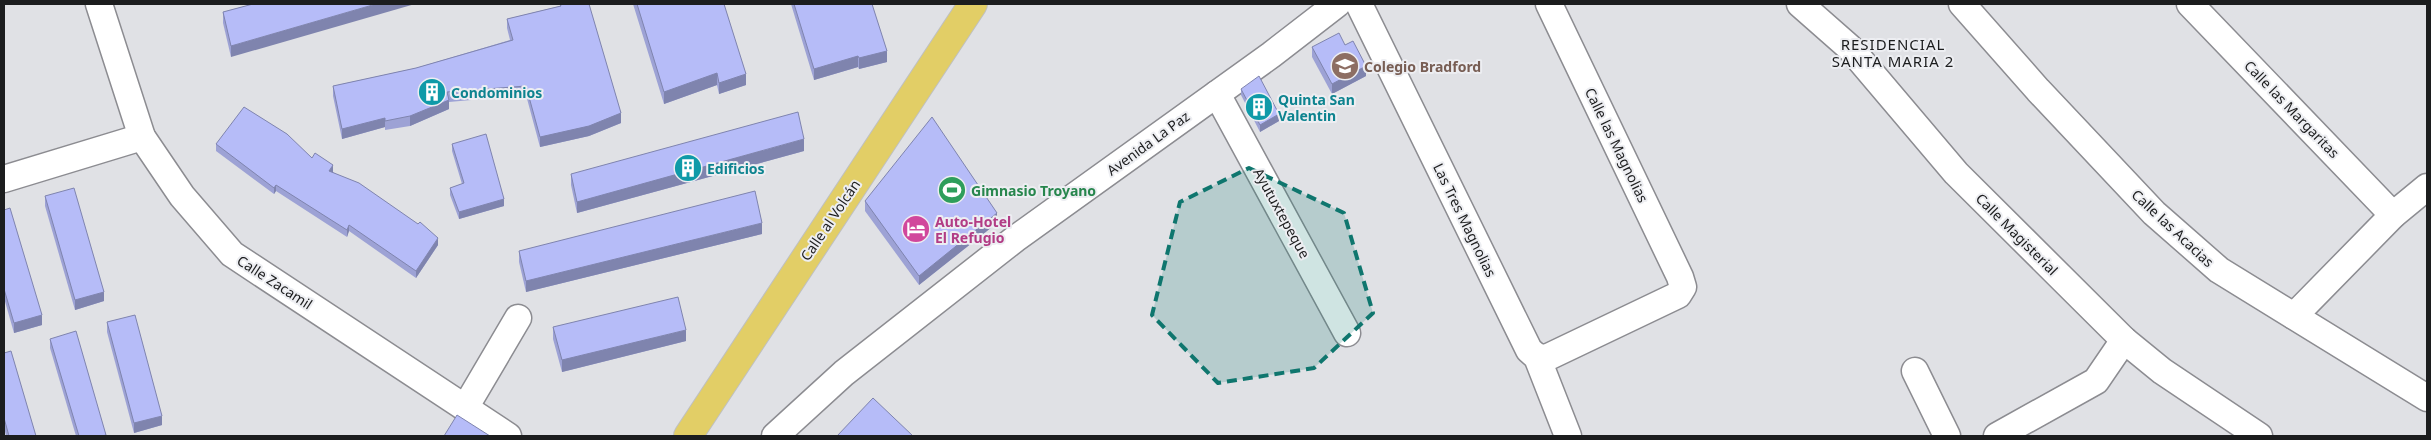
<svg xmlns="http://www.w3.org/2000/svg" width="2431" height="440" font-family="'Noto Sans',sans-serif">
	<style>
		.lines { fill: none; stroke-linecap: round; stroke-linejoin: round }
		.minor-casing { stroke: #8c8c91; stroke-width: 29 }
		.major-casing { stroke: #bfc0c0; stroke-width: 30 }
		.minor { stroke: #fff; stroke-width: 26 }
		.major { stroke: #e2ce66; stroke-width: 28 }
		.wall { fill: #9da2d5 }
		.shaded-wall { fill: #7f84ae }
		.building { fill: #b6bcf8; stroke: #7f84ae }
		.marked { fill: #0f766e; fill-opacity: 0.2; stroke: #0f766e; stroke-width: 4; stroke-dasharray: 10 6; stroke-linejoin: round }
		.labels { text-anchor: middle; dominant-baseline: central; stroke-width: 4; stroke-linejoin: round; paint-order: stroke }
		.education-label { font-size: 14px; font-weight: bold; fill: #785e54; stroke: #edeef2; text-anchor: start }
		.culture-label { font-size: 14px; font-weight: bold; fill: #0d838f; stroke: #edeef2; text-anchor: start }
		.street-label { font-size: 14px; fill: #1c1d1e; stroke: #edeef2 }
		.leisure-label { font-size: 14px; font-weight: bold; fill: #27864d; stroke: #edeef2; text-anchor: start }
		.hotel-label { font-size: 14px; font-weight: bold; fill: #b23c85; stroke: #edeef2; text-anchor: start }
		.neighbourhood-label { font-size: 15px; letter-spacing: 1px; fill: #1c1d1e; stroke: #edeef2 }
	</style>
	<rect width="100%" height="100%" fill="#e0e1e5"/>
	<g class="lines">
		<defs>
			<g id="minor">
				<polyline points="99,4 142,137 182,196 232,254 508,436"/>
				<polyline points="1359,4 1529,350 1537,357 1568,436"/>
				<polyline points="1800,4 1850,48 1956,173 2124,340 2162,371 2259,436"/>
				<polyline points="1962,4 2038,90 2154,213 2219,270 2427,398"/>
				<polyline points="2190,4 2393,215"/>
				<polyline points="1217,94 1347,333"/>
				<polyline points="4,179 142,137"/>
				<polyline points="2294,316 2393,215 2427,187"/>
				<polyline points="1537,357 1546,358 1678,295 1683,287 1680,277 1549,4"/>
				<polyline points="1915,371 1947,436"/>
				<polyline points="465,408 518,318"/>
				<polyline points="775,436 844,373 1015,239 1271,55 1337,4"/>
				<polyline points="1997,436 2096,381 2124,340"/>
			</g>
			<polyline id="major" points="688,436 973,4"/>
		</defs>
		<!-- minor casing -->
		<use href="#minor" class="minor-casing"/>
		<!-- major casing -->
		<use href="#major" class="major-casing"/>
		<!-- minor -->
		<use href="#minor" class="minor"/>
		<!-- major -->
		<use href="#major" class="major"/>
	</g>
	<!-- wall -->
	<g class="wall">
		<polygon points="253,4 231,57 223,23 223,12"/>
		<polygon points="560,4 621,123 589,136 540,147 526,95 449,102 449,109 410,126 385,130 385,127 342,139 333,96 333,86 416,68 510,40 507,28 507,19 560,6"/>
		<polygon points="633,4 724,4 746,85 719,94 717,85 664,104"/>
		<polygon points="791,4 872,4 887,62 859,69 858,67 814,80"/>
		<polygon points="1345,45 1366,76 1332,94 1312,57 1312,47"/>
		<polygon points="1241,89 1279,121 1260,132 1241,95"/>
		<polygon points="216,144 312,158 333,172 438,245 416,278 349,231 347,237 276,191 274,194 216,151"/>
		<polygon points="452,144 504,206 459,219 450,195 450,188 462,184 452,151"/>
		<polygon points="804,151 577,213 571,185 571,174"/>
		<polygon points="45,196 104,301 75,310 45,206"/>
		<polygon points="865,201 997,223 919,285 865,211"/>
		<polygon points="4,210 42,325 14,333 4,298"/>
		<polygon points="762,234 526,292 519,262 519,251"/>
		<polygon points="107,322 162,425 134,433 107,332"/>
		<polygon points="553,327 686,341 562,372 553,339"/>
		<polygon points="50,339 106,436 76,436 50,348"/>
		<polygon points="4,353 36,436 6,436 4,427"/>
	</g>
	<!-- shaded-wall -->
	<g class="shaded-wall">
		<polygon points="376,4 415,4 231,57 231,46"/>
		<polygon points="887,51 887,62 859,69 859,58"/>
		<polygon points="858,56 858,67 814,80 814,69"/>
		<polygon points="1366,66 1366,76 1332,94 1332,84"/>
		<polygon points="717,73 717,85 664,104 664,92"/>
		<polygon points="746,74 746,85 719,94 719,83"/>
		<polygon points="449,100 449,109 410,126 410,116"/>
		<polygon points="621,113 621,123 589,136 540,147 540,137"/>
		<polygon points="1279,114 1279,121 1260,132 1260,125"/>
		<polygon points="385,118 385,127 342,139 342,129"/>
		<polygon points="804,139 804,151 577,213 577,202"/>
		<polygon points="333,165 333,172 329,177 329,171"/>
		<polygon points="276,185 276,191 274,194 274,188"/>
		<polygon points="504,199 504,206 459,219 459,212"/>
		<polygon points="997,213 997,223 919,285 919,276"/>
		<polygon points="762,223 762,234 526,292 526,281"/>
		<polygon points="349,225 349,231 347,237 347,230"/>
		<polygon points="438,238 438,245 416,278 416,271"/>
		<polygon points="104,292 104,301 75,310 75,300"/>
		<polygon points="42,315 42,325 14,333 14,323"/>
		<polygon points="686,330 686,341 562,372 562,360"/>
		<polygon points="162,416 162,425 134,433 134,423"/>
	</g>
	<!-- building -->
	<g class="building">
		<polygon points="253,4 376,4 231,46 223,12"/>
		<polygon points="560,4 589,4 621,113 589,126 540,137 526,86 447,92 449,100 410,116 385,121 385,118 342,129 333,86 416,68 513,40 507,19 561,6"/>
		<polygon points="637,4 724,4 746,74 719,83 717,73 664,92"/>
		<polygon points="794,4 872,4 887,51 859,58 858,56 814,69"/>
		<polygon points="1339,33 1345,45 1353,41 1366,66 1332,84 1312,47"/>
		<polygon points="1259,76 1279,114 1260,125 1241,89"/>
		<polygon points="244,107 287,134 312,158 315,153 333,165 329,171 359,183 418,224 420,222 438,238 416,271 349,225 347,230 276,185 274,188 216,144"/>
		<polygon points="798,112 804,139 577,202 571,174"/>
		<polygon points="932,117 997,213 919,276 865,201"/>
		<polygon points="486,134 504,199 459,212 450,188 464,183 452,144"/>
		<polygon points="74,188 104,292 75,300 45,196"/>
		<polygon points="755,191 762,223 526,281 519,251"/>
		<polygon points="10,208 42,315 14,323 4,289 4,210"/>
		<polygon points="678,297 686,330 562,360 553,327"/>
		<polygon points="135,315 162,416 134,423 107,322"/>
		<polygon points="76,331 106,435 102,436 79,436 50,339"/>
		<polygon points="11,351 36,436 9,436 4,418 4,353"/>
		<polygon points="873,398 913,436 837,436"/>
		<polygon points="457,415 490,436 444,436"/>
	</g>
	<!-- marked area -->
	<path class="marked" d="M1249,168l95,45 29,100 -59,55 -96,15 -66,-68 28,-113z"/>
	<!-- icons -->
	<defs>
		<symbol id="school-disc" viewBox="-11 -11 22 22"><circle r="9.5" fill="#8d6e63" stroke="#edeef2"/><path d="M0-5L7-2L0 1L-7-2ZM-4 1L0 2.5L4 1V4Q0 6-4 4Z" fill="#fff"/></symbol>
		<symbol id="building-disc" viewBox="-11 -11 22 22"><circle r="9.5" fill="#0f9aa8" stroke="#edeef2"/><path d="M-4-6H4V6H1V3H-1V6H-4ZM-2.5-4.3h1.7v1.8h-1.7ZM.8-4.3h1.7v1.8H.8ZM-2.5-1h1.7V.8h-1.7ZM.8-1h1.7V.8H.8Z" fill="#fff"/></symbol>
		<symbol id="stadium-disc" viewBox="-11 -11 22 22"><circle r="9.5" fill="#2e9e5b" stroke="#edeef2"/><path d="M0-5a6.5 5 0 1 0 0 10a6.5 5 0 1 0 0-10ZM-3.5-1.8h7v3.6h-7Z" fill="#fff"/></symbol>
		<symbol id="hotel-disc" viewBox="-11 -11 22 22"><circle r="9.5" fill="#d1479c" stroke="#edeef2"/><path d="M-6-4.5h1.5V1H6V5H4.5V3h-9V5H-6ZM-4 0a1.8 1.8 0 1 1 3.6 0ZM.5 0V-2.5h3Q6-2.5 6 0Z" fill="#fff"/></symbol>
	</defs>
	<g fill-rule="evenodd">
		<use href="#school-disc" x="1329" y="50" width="32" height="32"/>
		<use href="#building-disc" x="416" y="76" width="32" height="32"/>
		<use href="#building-disc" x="1243" y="91" width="32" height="32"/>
		<use href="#building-disc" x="672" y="152" width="32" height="32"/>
		<use href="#stadium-disc" x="936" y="174" width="32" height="32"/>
		<use href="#hotel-disc" x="900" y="213" width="32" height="32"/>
	</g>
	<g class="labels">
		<!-- education labels -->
		<g class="education-label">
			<text x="1364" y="66">Colegio Bradford</text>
		</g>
		<!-- culture labels -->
		<g class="culture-label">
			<text x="451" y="92">Condominios</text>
			<text x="1278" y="99">Quinta San<tspan x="1278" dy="16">Valentin</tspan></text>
			<text x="707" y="168">Edificios</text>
		</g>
		<!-- street labels -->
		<g class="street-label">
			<text transform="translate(2292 109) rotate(46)">Calle las Margaritas</text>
			<text transform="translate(1148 143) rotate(-36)">Avenida La Paz</text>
			<text transform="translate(1617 145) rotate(64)">Calle las Magnolias</text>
			<text transform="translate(1282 213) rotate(61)">Ayutuxtepeque</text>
			<text transform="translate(830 220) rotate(-56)">Calle al Volcán</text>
			<text transform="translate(1465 220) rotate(64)">Las Tres Magnolias</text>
			<text transform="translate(2173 228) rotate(43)">Calle las Acacias</text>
			<text transform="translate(2017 234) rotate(45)">Calle Magisterial</text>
			<text transform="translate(275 282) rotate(33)">Calle Zacamil</text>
		</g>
		<!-- leisure labels -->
		<g class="leisure-label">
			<text x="971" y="190">Gimnasio Troyano</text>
		</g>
		<!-- hotel labels -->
		<g class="hotel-label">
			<text x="935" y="221">Auto-Hotel<tspan x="935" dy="16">El Refugio</tspan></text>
		</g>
		<!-- neighbourhood labels -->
		<g class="neighbourhood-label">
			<text x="1893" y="44">RESIDENCIAL<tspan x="1893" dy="17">SANTA MARIA 2</tspan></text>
		</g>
	</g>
	<!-- border -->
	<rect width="2431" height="440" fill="none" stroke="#1c1d1e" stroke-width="10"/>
</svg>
